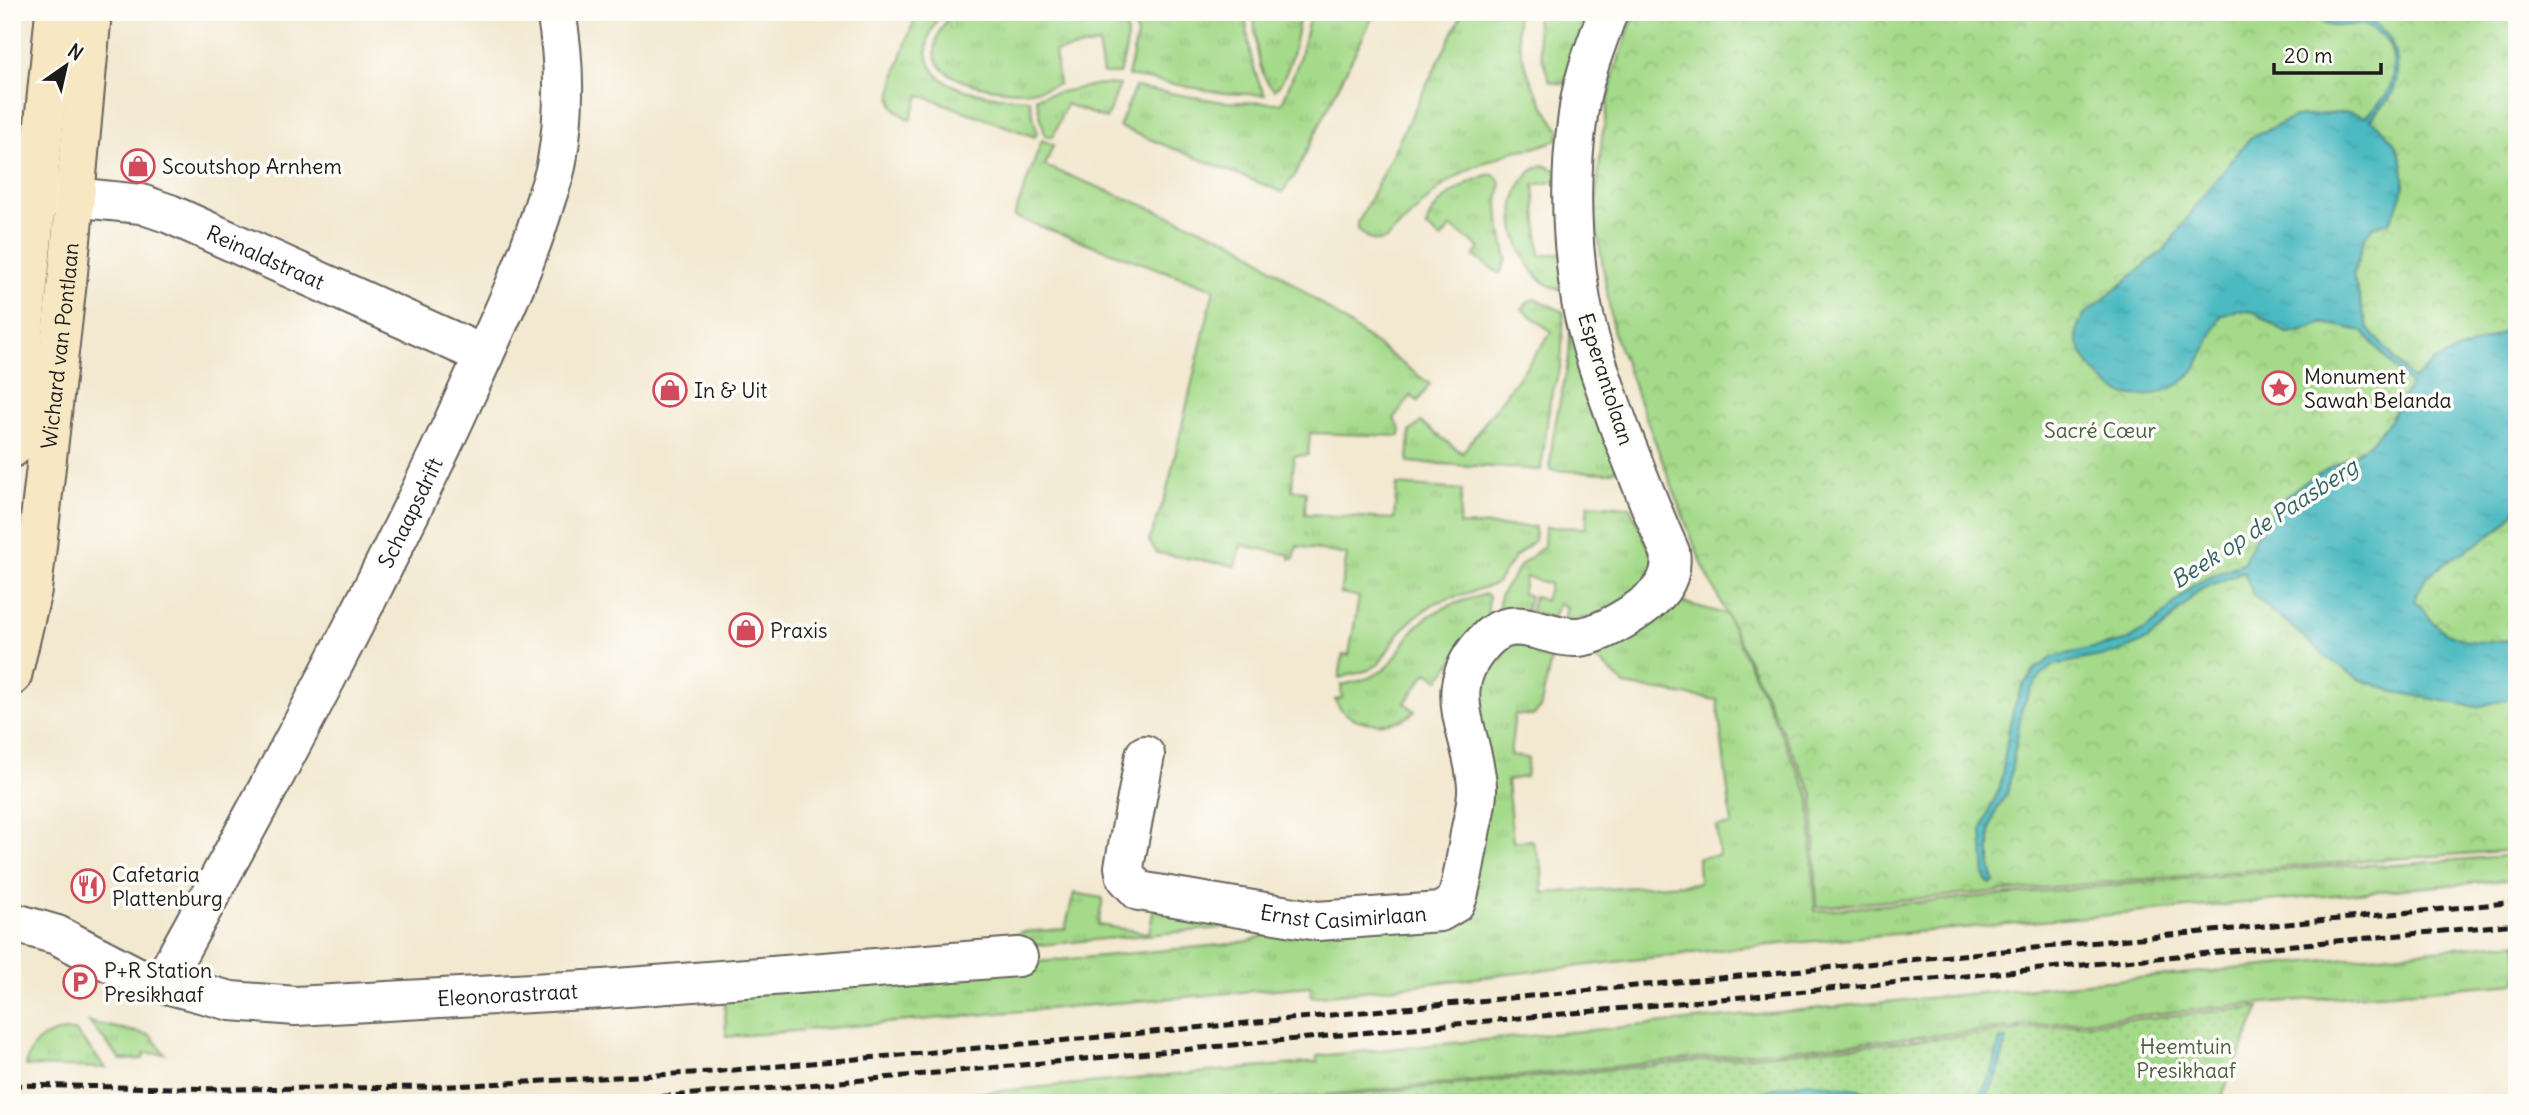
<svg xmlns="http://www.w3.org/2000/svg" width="2529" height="1115" font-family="Delius,sans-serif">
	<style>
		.grass { fill: url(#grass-tufts); stroke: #607b53; stroke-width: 2 }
		.park { fill: url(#park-crowns); stroke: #607b53; stroke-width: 2 }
		.garden { fill: url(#garden-dots); stroke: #607b53; stroke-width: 2 }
		.water { fill: url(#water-ripples); stroke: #346b6e; stroke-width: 2 }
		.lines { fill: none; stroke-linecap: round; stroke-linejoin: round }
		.street-casing { stroke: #67635b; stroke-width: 42 }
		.secondary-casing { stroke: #67635b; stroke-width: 42 }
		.street { stroke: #fff; stroke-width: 38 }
		.secondary { stroke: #f7e8c3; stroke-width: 38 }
		.rail { stroke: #1c1c1c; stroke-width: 5; stroke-dasharray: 10 5; stroke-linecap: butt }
		.labels { text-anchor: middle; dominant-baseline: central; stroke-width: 7; stroke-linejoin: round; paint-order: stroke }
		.poi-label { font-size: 21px; fill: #1c1c1c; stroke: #fdfcf7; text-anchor: start }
		.street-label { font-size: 21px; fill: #1c1c1c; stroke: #fdfcf7 }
		.park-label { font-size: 21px; fill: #4c5e42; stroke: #fdfcf7 }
		.water-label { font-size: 23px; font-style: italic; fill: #316366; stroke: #fdfcf7 }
	</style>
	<defs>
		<pattern id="grass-tufts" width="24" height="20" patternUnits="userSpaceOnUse" patternTransform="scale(1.75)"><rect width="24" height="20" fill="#a5da8a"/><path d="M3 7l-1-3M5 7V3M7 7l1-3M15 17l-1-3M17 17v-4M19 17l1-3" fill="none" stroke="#8dba76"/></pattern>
		<pattern id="park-crowns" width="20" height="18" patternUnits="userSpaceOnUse" patternTransform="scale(1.75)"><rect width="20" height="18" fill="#a5da8a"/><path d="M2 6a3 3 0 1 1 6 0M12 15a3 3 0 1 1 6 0" fill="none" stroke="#8dba76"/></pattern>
		<pattern id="garden-dots" width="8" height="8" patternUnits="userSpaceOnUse" patternTransform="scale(1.75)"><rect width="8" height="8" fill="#a5da8a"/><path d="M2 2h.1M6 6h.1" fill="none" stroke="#8dba76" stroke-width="1.8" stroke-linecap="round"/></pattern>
		<pattern id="water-ripples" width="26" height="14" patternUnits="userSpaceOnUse" patternTransform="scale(1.75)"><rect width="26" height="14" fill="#4bbac1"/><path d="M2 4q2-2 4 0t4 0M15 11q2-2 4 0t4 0" fill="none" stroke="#419fa5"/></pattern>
	</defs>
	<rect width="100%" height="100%" fill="#fdfcf7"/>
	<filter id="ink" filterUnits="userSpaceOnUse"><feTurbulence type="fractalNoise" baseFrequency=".0143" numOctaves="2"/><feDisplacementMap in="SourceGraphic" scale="14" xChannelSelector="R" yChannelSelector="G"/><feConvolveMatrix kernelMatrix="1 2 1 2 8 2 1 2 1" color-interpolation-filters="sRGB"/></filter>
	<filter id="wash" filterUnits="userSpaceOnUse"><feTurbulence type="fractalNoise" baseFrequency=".00686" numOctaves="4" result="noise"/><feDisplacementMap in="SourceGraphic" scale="28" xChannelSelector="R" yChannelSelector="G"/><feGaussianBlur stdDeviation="1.57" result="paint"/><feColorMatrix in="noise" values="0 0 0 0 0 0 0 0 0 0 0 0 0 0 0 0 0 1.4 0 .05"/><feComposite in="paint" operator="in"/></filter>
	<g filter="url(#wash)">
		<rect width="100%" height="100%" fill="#f3e8d0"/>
		<!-- grass -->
		<g class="grass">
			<path d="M917,12h25c-5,9 -13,20 -14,30 -9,52 66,54 101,57l8,33 -2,5 -115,-42 -10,25c-8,-5 -17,-10 -18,-20 -3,-16 19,-69 25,-88z"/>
			<path d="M954,12h169c7,28 4,36 -4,62h-16l-5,-30 -43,8 4,32c-10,3 -21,7 -32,7 -26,1 -92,-7 -92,-40 0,-14 9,-29 19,-39z"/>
			<path d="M1132,12h113c3,30 6,58 20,83l-42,-2 -95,-17 9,-40z"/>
			<path d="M1254,12h47c-6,24 -8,60 -26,78 -19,-13 -20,-56 -21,-78z"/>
			<polygon points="1311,12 1375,12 1295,175 1282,192 1119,127 1135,87 1223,102 1282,103 1298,63"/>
			<path d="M1463,12h54c-2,44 19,84 43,119l-3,9 -23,8 -20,3 -47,19 -27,18 -54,51c-12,6 -20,-1 -28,-10v-6z"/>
			<path d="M1537,12h57l-26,69 -6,3 -12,-3c-8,-21 -15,-46 -13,-69z"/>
			<polygon points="1100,84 1120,85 1106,119 1066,104 1053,137 1045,135 1036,97"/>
			<polygon points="1042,140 1053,145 1045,166 1238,243 1430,384 1418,401 1411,396 1394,419 1401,430 1400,436 1310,433 1308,455 1294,456 1292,490 1306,491 1305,514 1394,519 1397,485 1462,490 1459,525 1535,527 1534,541 1515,557 1496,584 1435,603 1415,617 1399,633 1379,664 1369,670 1339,678 1343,654 1349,655 1359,597 1340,593 1347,555 1297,546 1294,559 1290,559 1290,555 1241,545 1236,566 1157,553 1149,541 1166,494 1214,289 1014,217"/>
			<path d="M1543,165l15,6v10l-24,4 6,71 26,-4 -3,38c-46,-6 -74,-103 -20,-125z"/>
			<path d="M1487,175h8l6,8 -3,19 1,19 8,38 -7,15 -26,-18 6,-8 -29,-21 -10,12 -15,-12c5,-25 38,-44 61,-52z"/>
			<polygon points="1534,299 1564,312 1561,365 1550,401 1541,470 1408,462 1410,432 1421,422 1462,453 1552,332 1522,309 1529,301"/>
			<path d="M1570,314l49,152 -5,5 -8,2 -56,-3c1,-35 10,-67 17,-102 4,-18 3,-36 3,-54z"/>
			<polygon points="1588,504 1630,507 1655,561 1641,590 1598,617 1564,620 1567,607 1558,604 1553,618 1530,612 1534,597 1545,600 1550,584 1526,577 1522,593 1530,596 1526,611 1498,613 1500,595 1521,565 1544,546 1545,527 1586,528"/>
			<path d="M1486,594l3,2 -2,23 -13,13 -35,48 -12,-8 -22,31 10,8c-19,20 -70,16 -80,-11l7,-2 -1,-13c19,-4 40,-8 52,-25 9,-12 14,-25 25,-35 18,-18 45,-24 68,-31z"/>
			<polygon points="1678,601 1726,614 1810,797 1815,911 2346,865 2395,865 2517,855 2517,879 1736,948 1312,997 1310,986 726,1037 724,991 1231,944 1249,941 1280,930 1462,922 1469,914 1477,684 1505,643 1554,647 1540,709 1533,716 1515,714 1510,755 1528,758 1526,777 1507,780 1513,842 1532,840 1542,866 1543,893 1699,883 1698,858 1719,855 1717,827 1732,825 1717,700 1624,685 1603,664 1588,655"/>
			<polygon points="1074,893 1103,898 1098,925 1149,933 1154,907 1230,925 1221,928 1019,947 1013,938 1020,932 1065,929"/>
			<polygon points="2517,942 2517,983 2265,1003 1242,1103 870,1103 1317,1062 1317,1056"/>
			<polygon points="89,1022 150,1035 165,1054 144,1053 143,1059 121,1060"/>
			<path d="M65,1031h10l31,37 -80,-2c3,-22 18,-33 39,-35z"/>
		</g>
		<!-- park -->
		<polygon class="park" points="1635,12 2507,12 2517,25 2517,850 2348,862 1817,907 1813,795 1699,557 1614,334 1595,218 1598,177 1602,138 1613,76"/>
		<!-- garden -->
		<polygon class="garden" points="2260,1007 2219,1103 1264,1103"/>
		<!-- water -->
		<g class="water">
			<path d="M2311,12h6c14,17 28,4 45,7 31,6 41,44 32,71 -4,12 -16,20 -24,29 25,16 38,41 33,72 -1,10 -9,21 -14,31l-16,5 -8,10 -12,38 15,53 45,52 21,-19 83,-35v180c-15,33 -67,48 -90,71 -6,7 -9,15 -12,24 10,8 13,17 22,25 24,20 51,17 80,13v58l-41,10 -81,-15 -36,-13 -33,-22 -37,-33 -18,-13 -19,-18 -8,-22 -46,20 -36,38 -17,12 -29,12 -62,12 -12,9 -11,15 -9,19 -14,83 -14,24 -4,16v28l4,23 -4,2 -5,-5 -3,-48 6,-19 12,-24 9,-60 5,-21 9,-22 13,-16 17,-12 76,-17 27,-18 37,-37 51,-23c17,-43 34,-66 75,-88 16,-9 37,-19 51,-31 18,-17 28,-37 40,-58l-48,-54 -38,-8 -24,9 -14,1 -32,-21 -17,-2 -16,6c-14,23 -18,53 -42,68 -15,9 -35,15 -52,11 -21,-4 -54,-43 -50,-65 1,-5 5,-10 7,-15l82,-67 40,-56 44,-54 45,-21 55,-5 15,5c7,-7 14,-13 20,-20 10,-15 12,-44 0,-58 -6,-7 -15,-11 -23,-15 -23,1 -34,9 -51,-12z"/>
			<polygon points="2000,1039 2007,1039 1997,1076 1983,1103 1975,1103 1991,1074"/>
			<polygon points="1808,1082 1858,1089 1923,1103 1736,1103 1772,1089"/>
		</g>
	</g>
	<g filter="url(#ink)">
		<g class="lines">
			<defs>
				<g id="street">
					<path id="s1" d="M43,194l98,10 29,10 314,141"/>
					<path id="s2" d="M1145,755l-21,112 2,10 13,14 179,30 122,-9 15,-9 3,-7c6,-22 9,-45 13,-68 3,-13 7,-28 6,-42 -4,-58 -42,-98 12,-149 27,-24 58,1 87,0 24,0 72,-30 86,-49 8,-11 10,-23 8,-36 -18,-40 -34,-82 -50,-123 -15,-42 -31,-84 -39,-128 -10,-61 -12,-125 -3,-186 4,-36 18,-70 30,-103"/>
					<path id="s3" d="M12,922l45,13 79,41 26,7 69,18 65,5 307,-17 415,-32"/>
					<path id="s4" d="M162,983c107,-195 214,-391 306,-593 28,-62 58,-123 77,-188 4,-13 10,-27 12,-41 8,-48 8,-101 -1,-149"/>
				</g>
				<g id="secondary">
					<polyline points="12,448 55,12"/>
					<path id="s5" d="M12,676l20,-86 36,-317 24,-261"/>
				</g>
			</defs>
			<!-- street casing -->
			<use href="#street" class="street-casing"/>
			<!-- secondary casing -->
			<use href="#secondary" class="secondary-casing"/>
			<!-- street -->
			<use href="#street" class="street"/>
			<!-- secondary -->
			<use href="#secondary" class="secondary"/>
			<!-- rail -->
			<g class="rail">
				<polyline points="12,1085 227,1089 433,1087 711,1072 1090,1038 2517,902"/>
				<polyline points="571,1103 777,1088 2517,924"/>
			</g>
		</g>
	</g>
	<!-- icons -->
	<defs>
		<symbol id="shop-ring" viewBox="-11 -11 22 22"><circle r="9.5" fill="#fdfcf7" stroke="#d1495b" stroke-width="1.5"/><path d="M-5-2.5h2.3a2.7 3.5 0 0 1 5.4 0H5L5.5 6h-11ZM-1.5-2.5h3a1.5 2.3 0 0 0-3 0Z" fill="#d1495b"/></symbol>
		<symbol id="sight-ring" viewBox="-11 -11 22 22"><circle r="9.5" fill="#fdfcf7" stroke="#d1495b" stroke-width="1.5"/><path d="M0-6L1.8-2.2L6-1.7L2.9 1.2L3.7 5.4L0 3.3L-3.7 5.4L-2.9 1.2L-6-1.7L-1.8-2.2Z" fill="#d1495b"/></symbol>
		<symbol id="restaurant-ring" viewBox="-11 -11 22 22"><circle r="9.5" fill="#fdfcf7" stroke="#d1495b" stroke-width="1.5"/><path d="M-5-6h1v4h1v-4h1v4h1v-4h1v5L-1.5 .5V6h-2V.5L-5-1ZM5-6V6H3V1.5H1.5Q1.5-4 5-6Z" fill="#d1495b"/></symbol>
		<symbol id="parking-ring" viewBox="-11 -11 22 22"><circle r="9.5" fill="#fdfcf7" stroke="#d1495b" stroke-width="1.5"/><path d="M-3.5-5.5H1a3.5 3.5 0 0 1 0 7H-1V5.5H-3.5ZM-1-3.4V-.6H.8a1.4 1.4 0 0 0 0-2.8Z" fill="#d1495b"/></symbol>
	</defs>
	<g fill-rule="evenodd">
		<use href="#shop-ring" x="119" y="147" width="38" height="38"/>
		<use href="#sight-ring" x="2260" y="369" width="38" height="38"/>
		<use href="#shop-ring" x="651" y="371" width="38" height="38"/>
		<use href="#shop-ring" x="727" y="611" width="38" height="38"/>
		<use href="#restaurant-ring" x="69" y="867" width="38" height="38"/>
		<use href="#parking-ring" x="61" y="963" width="38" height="38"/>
	</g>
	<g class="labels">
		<!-- poi labels -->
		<g class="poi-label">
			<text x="162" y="166">Scoutshop Arnhem</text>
			<text x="2304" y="376">Monument<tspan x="2304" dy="24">Sawah Belanda</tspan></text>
			<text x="694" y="390">In &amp; Uit</text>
			<text x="770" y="630">Praxis</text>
			<text x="112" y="874">Cafetaria<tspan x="112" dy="24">Plattenburg</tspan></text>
			<text x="104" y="970">P+R Station<tspan x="104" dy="24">Presikhaaf</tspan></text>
		</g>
		<!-- street labels -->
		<g class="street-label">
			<text stroke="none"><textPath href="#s1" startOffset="234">Reinaldstraat</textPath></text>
			<text stroke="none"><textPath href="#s5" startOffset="334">Wichard van Pontlaan</textPath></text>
			<text transform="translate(1606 379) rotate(72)">Esperantolaan</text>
			<text stroke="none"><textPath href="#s4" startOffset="532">Schaapsdrift</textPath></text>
			<text stroke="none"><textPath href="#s2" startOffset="350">Ernst Casimirlaan</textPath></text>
			<text stroke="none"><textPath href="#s3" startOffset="511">Eleonorastraat</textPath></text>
		</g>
		<!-- park labels -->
		<g class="park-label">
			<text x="2100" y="430">Sacré Cœur</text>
			<text x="2186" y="1046">Heemtuin<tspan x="2186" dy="24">Presikhaaf</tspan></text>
		</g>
		<!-- water labels -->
		<g class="water-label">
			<text transform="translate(2264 523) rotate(-33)">Beek op de Paasberg</text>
		</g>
	</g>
	<!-- margin -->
	<rect width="2529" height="1115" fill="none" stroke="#fdfcf7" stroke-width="42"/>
	<!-- north arrow -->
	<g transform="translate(66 66) rotate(34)" stroke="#fdfcf7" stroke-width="5" paint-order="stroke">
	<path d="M0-5L12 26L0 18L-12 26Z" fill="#1c1c1c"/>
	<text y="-10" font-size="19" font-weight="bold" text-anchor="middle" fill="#1c1c1c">N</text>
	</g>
	<!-- scale -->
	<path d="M2274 63v10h107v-10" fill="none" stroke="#1c1c1c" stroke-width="3.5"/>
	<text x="2284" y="63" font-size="21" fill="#1c1c1c" stroke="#fdfcf7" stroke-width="5" paint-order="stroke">20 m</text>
</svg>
